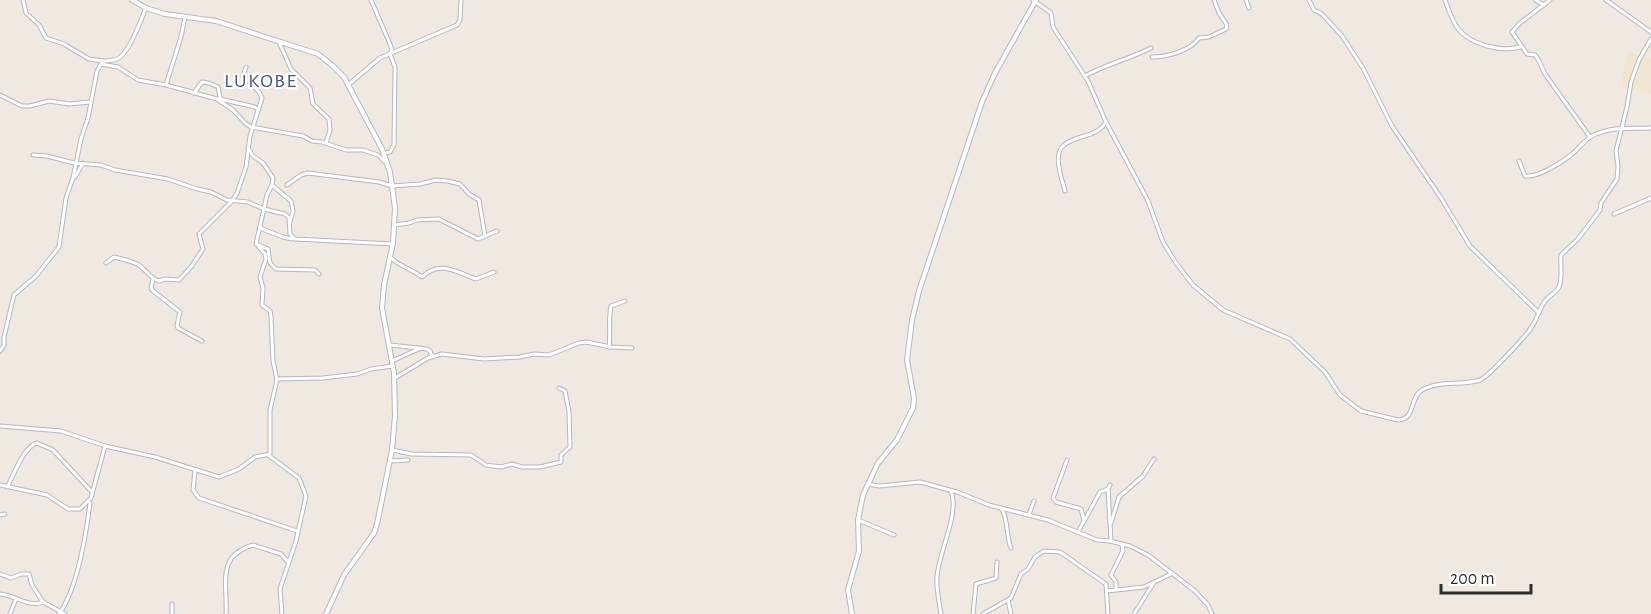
<svg xmlns="http://www.w3.org/2000/svg" width="1651" height="614" font-family="'Alegreya Sans',sans-serif">
	<style>
		.education { fill: #f0e6d1 }
		.lines { fill: none; stroke-linecap: round; stroke-linejoin: round }
		.minor-casing { stroke: #b4b7c1; stroke-width: 5 }
		.tertiary-casing { stroke: #b4b7c1; stroke-width: 6 }
		.secondary-casing { stroke: #b4b7c1; stroke-width: 6 }
		.minor { stroke: #fff; stroke-width: 3 }
		.tertiary { stroke: #fff; stroke-width: 4 }
		.secondary { stroke: #fff; stroke-width: 4 }
		.labels { text-anchor: middle; dominant-baseline: central; stroke-width: 4.5; stroke-linejoin: round; paint-order: stroke }
		.quarter-label { font-size: 20px; letter-spacing: 1.5px; fill: #4d5680; stroke: #fff }
	</style>
	<rect width="100%" height="100%" fill="#efe9e1"/>
	<!-- education -->
	<polygon class="education" points="1628,52 1651,58 1651,94 1620,86"/>
	<g class="lines">
		<defs>
			<g id="minor">
				<polyline points="23,0 26,13 39,25 46,38 64,44 89,59 104,61"/>
				<polyline points="371,0 390,44 392,50 390,54 395,67 394,145 390,152 383,154"/>
				<path d="M1033,0l18,13 2,14 35,54 18,41 42,79 15,41 13,21 17,22 30,25 67,29 35,33 15,23 21,16 37,9c18,-1 11,-22 24,-30 17,-10 39,-4 58,-10 8,-3 45,-43 51,-52 6,-8 8,-20 15,-28 4,-5 10,-7 13,-13 4,-9 1,-22 2,-32l17,-16 22,-29 1,-7 16,-24 1,-13 -2,-15 11,-44 4,-25 8,-22 12,-21"/>
				<polyline points="1246,0 1249,8"/>
				<polyline points="1309,0 1314,10 1322,14 1342,36 1363,68 1392,126 1441,198 1470,246 1539,313"/>
				<path d="M1445,0c9,26 14,38 42,46 13,3 21,4 33,1"/>
				<polyline points="1535,0 1544,5"/>
				<polyline points="1550,0 1520,23 1512,32 1527,54 1535,55 1538,59 1545,74 1590,137"/>
				<polyline points="1606,0 1651,32"/>
				<polyline points="279,42 291,69 310,88 313,104 329,119 330,130 326,143"/>
				<path d="M1152,57c15,0 38,-6 47,-19l10,-1 17,-8 1,-4 -8,-12 -5,-13"/>
				<path d="M102,62c5,-2 10,-1 15,-3 11,-4 25,-40 29,-52"/>
				<path d="M1085,76c22,-12 44,-17 66,-28"/>
				<polyline points="166,85 181,37 185,17"/>
				<polyline points="348,85 380,58 457,25 460,20 461,0"/>
				<polyline points="194,93 202,82 209,83 218,87 221,102"/>
				<polyline points="0,95 22,106 30,106 49,101 69,104 90,102"/>
				<polyline points="220,99 255,107 258,110"/>
				<polyline points="248,148 253,156 263,163 273,178 272,185 267,195 256,244 268,249 270,263 276,269 315,270 319,274"/>
				<polyline points="33,155 47,156 74,163 101,165 115,170 168,179 197,189 211,192 227,200 248,202 264,209 285,214 289,218 290,234 295,239 393,244"/>
				<path d="M1519,161l6,15c12,2 36,-13 46,-21 9,-7 14,-17 25,-21 18,-8 35,-5 55,-6"/>
				<polyline points="75,177 83,163"/>
				<polyline points="272,185 291,201 293,211 290,222"/>
				<polyline points="287,185 301,175 308,173 379,182 392,186 420,184 436,180 448,181 460,184 469,194 479,200 485,236"/>
				<path d="M1065,191c-3,-12 -13,-37 -1,-46 7,-6 18,-8 27,-11 6,-3 11,-5 15,-12"/>
				<polyline points="1614,214 1651,198"/>
				<polyline points="394,225 409,223 417,220 439,219 478,239 497,231"/>
				<polyline points="260,228 283,237 292,239"/>
				<path d="M390,257c10,10 22,12 32,20 18,-17 34,-5 54,2l18,-7"/>
				<path d="M106,263l8,-6c7,2 18,4 25,8 7,5 11,13 20,16l6,-2 14,1 12,-13 12,-18 -4,-15 33,-33 5,-8 9,-26 4,-31 12,-38 -3,-6 -16,-16 3,-9"/>
				<polyline points="153,279 151,288 153,291 180,312 177,325 178,328 202,341"/>
				<polyline points="390,345 427,349 430,351 432,356"/>
				<path d="M609,347c2,-14 -1,-27 2,-41l14,-5"/>
				<polyline points="0,351 4,345 4,337 14,295 36,276 59,247 66,198 73,178 81,139 88,118 97,71 101,64 118,67 138,80 166,85 217,99 233,110 246,124 251,127 303,136 312,141 322,142 346,150 363,150 378,155 386,163"/>
				<polyline points="392,361 421,348"/>
				<polyline points="395,378 428,358 442,354 484,359 520,357 534,354 549,355 579,343 586,342 611,347 632,348"/>
				<polyline points="277,379 323,378 357,374 371,369 393,366"/>
				<polyline points="0,426 61,431 105,446 155,457 219,477 239,469 255,457 270,454 270,410 277,380 273,361 271,316 270,311 262,305 263,288 260,277 266,259 265,254 259,247"/>
				<polyline points="392,450 412,454 471,455 486,465 501,467 512,464 522,467 540,467 561,462 561,455 570,447 569,411 565,391 559,388"/>
				<polyline points="268,455 299,478 306,496 296,541 280,589 282,614"/>
				<polyline points="1067,460 1053,498 1056,502 1081,509 1084,520"/>
				<polyline points="390,461 408,460"/>
				<polyline points="195,470 193,490 199,498 297,531"/>
				<polyline points="868,484 879,486 920,482 957,492 989,505 1048,520 1097,540 1110,541 1130,546 1148,555 1195,591 1208,605 1212,614"/>
				<polyline points="0,485 47,495 68,509 80,509 91,498 105,446"/>
				<path d="M7,487c7,-12 17,-41 30,-44l16,7 39,42"/>
				<polyline points="1108,489 1111,541"/>
				<path d="M1001,508c7,8 5,28 10,40"/>
				<polyline points="1029,514 1034,501"/>
				<polyline points="0,515 5,514"/>
				<polyline points="858,520 894,535"/>
				<polyline points="1111,523 1119,497 1143,476 1154,459"/>
				<polyline points="1078,532 1100,492 1108,489 1110,485"/>
				<polyline points="0,574 11,578 21,574 29,574 32,585 43,602"/>
				<polyline points="1116,589 1116,582 1111,575 1123,551 1122,545"/>
				<polyline points="1107,591 1144,587 1171,574"/>
				<path d="M0,594c16,1 28,14 43,8l22,12"/>
				<polyline points="1008,600 1011,614"/>
				<polyline points="10,614 16,599"/>
				<path d="M59,614c19,-26 27,-79 31,-111"/>
				<polyline points="172,614 172,604"/>
				<path d="M226,614c2,-30 -11,-57 27,-69l28,9 7,8"/>
				<path d="M941,614c-2,-13 -5,-26 -4,-38 2,-24 23,-64 14,-85"/>
				<polyline points="973,614 976,584 996,578 997,562"/>
				<polyline points="983,614 1011,598 1021,574 1028,569 1035,557 1044,551 1060,552 1106,584 1108,614"/>
				<polyline points="1134,614 1153,584"/>
			</g>
			<polyline id="tertiary" points="132,0 146,8 165,14 216,21 318,54 333,66 344,77 382,149 390,172 395,208 393,243 384,285 382,308 394,373 395,416 392,450 377,524 374,533 344,575 326,614"/>
			<polyline id="secondary" points="852,614 848,590 859,551 858,520 863,495 878,463 897,440 913,408 914,398 907,360 912,320 919,291 982,102 995,73 1036,0"/>
		</defs>
		<!-- minor casing -->
		<use href="#minor" class="minor-casing"/>
		<!-- tertiary casing -->
		<use href="#tertiary" class="tertiary-casing"/>
		<!-- secondary casing -->
		<use href="#secondary" class="secondary-casing"/>
		<!-- minor -->
		<use href="#minor" class="minor"/>
		<!-- tertiary -->
		<use href="#tertiary" class="tertiary"/>
		<!-- secondary -->
		<use href="#secondary" class="secondary"/>
	</g>
	<g class="labels">
		<!-- quarter labels -->
		<g class="quarter-label">
			<text x="261" y="81">LUKOBE</text>
		</g>
	</g>
	<!-- scale -->
	<path d="M1441 584v9h90v-9" fill="none" stroke="#2e2e2e" stroke-width="3"/>
	<text x="1450" y="584" font-size="18" fill="#2e2e2e" stroke="#ffffff" stroke-width="4.5" paint-order="stroke">200 m</text>
</svg>
